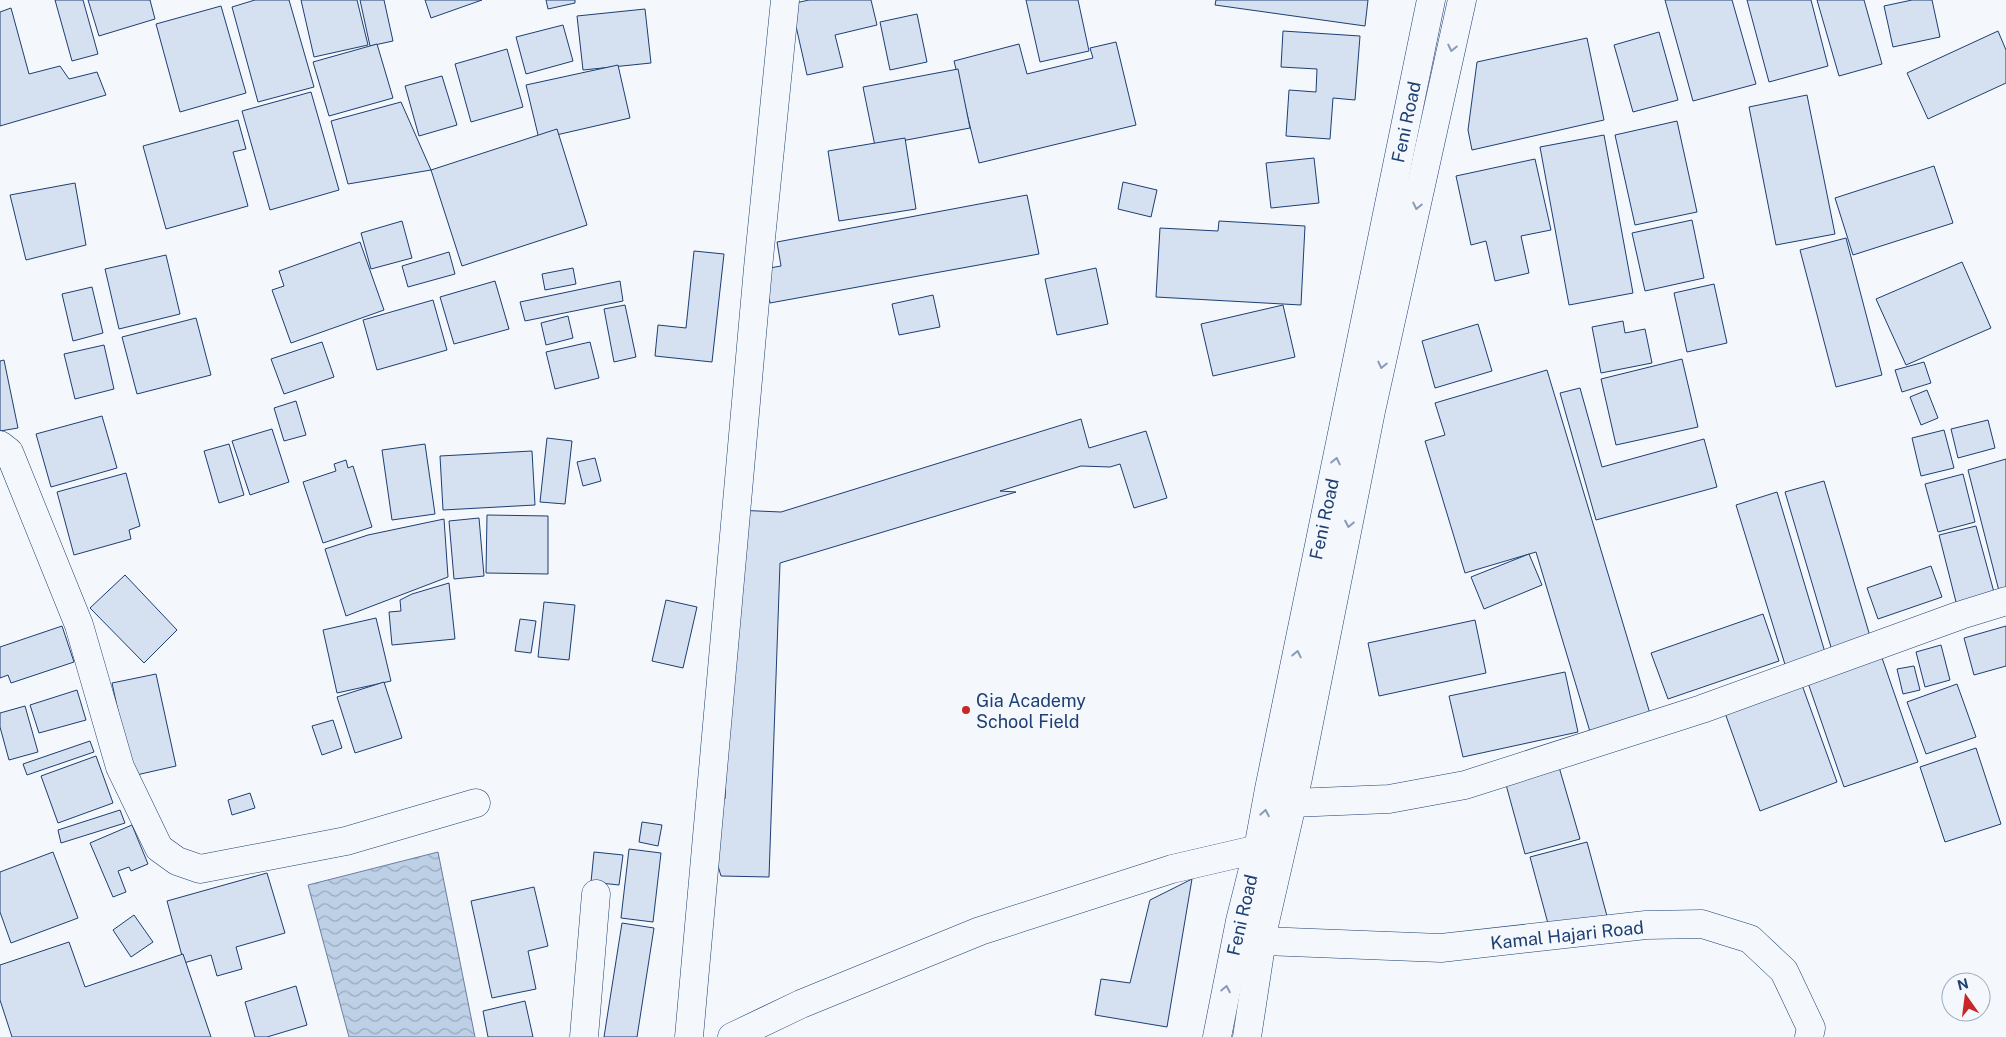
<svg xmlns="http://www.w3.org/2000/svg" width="2006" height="1037" font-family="'Public Sans',sans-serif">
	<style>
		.water { fill: url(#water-waves); stroke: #687fa3 }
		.building { fill: #d5e0f0; stroke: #1d3f73 }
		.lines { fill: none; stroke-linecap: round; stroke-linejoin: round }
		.minor-casing { stroke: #1d3f73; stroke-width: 29 }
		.major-casing { stroke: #1d3f73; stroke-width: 29 }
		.minor { stroke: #f4f7fb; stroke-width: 28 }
		.major { stroke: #f4f7fb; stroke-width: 28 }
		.oneway { stroke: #889bb7 }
		.poi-dot { fill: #c62828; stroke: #f4f7fb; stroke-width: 2 }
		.labels { text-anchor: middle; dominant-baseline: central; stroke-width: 4; stroke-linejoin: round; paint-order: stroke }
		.street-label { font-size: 18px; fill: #1d3f73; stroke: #f4f7fb }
		.poi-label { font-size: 18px; fill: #1d3f73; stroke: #f4f7fb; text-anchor: start }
	</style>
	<defs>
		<pattern id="water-waves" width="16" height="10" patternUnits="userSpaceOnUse" patternTransform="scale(1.25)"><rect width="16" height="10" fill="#bed0e5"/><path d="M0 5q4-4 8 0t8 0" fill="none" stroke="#9aaabe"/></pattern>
	</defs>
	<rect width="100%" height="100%" fill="#f4f7fb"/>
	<!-- water -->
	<polygon class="water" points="438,852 475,1037 349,1037 308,885"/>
	<!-- building -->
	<g class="building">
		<polygon points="55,0 83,0 98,54 72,61"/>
		<polygon points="88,0 150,0 155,19 99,36"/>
		<polygon points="255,0 289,0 314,87 258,102 232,7"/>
		<polygon points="301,0 357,0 368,45 314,57"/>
		<polygon points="360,0 384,0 393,41 370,46"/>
		<polygon points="425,0 482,0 431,18"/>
		<polygon points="546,0 575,0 575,3 548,9"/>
		<polygon points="809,0 871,0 877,25 835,35 843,67 807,75 791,4"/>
		<polygon points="1026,0 1078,0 1089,51 1040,62"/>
		<polygon points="1216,0 1368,0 1365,26 1215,5"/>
		<polygon points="1665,0 1732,0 1756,84 1693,101"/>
		<polygon points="1747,0 1811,0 1828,66 1769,82"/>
		<polygon points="1817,0 1864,0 1882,64 1839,76"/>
		<polygon points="1912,0 1932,0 1940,37 1893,47 1884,6"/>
		<polygon points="221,6 246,93 180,112 156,24"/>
		<polygon points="11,8 29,74 60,66 69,79 97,72 106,95 0,126 0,12"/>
		<polygon points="645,9 651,63 583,70 577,16"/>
		<polygon points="917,14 927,62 890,70 880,22"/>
		<polygon points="563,25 573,61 526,74 516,37"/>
		<polygon points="1283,31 1360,36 1355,100 1333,98 1330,139 1286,136 1289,90 1316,92 1317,69 1281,67"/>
		<polygon points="1998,31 2006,50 2006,83 1928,119 1907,73"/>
		<polygon points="1659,32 1678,100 1633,112 1614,45"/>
		<polygon points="1587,38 1604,120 1472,150 1468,130 1477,62"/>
		<polygon points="1116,42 1136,125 979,163 954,61 1019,44 1027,74 1093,58 1090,48"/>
		<polygon points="377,44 393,98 329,116 313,62"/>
		<polygon points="507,49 523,107 471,122 455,64"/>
		<polygon points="618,65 630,118 539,139 526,85"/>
		<polygon points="958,69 970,128 875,146 863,87"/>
		<polygon points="442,76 457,125 419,136 405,86"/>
		<polygon points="311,92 339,190 270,210 242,111"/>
		<polygon points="1807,95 1835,234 1776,245 1749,107"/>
		<polygon points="401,102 431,170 348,184 331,121"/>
		<polygon points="238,120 246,149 233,152 248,206 166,229 143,146"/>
		<polygon points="1677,121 1697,212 1635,225 1615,135"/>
		<polygon points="557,129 587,225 462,266 431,170"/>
		<polygon points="1604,135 1633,293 1569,305 1540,147"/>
		<polygon points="905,138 916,209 839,221 828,151"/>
		<polygon points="1314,158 1319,203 1271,208 1266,163"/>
		<polygon points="1535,159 1551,230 1521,236 1529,273 1495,281 1486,241 1471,245 1456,176"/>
		<polygon points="1934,166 1953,223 1853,255 1835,198"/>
		<polygon points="1123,182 1157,190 1151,217 1118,209"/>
		<polygon points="75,183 86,245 26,260 10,195"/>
		<polygon points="1027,195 1039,254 770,303 764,269 781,266 777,242"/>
		<polygon points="1692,220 1704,278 1645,291 1632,233"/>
		<polygon points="402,221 412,258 371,269 361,233"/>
		<polygon points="1219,221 1305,226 1301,305 1156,297 1160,228 1218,231"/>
		<polygon points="1846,238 1882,375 1836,387 1800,250"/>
		<polygon points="360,242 384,310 291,343 272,290 284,286 279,271"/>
		<polygon points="694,251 724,254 712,362 655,356 658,325 686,328"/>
		<polygon points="449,252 455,274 408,287 402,266"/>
		<polygon points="166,255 180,314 119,329 105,269"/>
		<polygon points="1962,262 1991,328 1906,365 1876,299"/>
		<polygon points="573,268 576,284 545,290 542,274"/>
		<polygon points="1096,268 1108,324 1057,335 1045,279"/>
		<polygon points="495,281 509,329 454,344 440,297"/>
		<polygon points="620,281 623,301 525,321 520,302"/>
		<polygon points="1714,284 1727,343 1687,352 1674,293"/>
		<polygon points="92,287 103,333 73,341 62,294"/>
		<polygon points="933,295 940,327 899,335 892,304"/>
		<polygon points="433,300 447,350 377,370 363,320"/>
		<polygon points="625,305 636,357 614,362 604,309"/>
		<polygon points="1283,305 1295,357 1213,376 1201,324"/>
		<polygon points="568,316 573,338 546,345 541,323"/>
		<polygon points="196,318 211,375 137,394 122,337"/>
		<polygon points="1623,321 1625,333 1645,329 1652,363 1601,373 1592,327"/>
		<polygon points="1478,324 1492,371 1435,388 1422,341"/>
		<polygon points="322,342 334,377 284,394 271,359"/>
		<polygon points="590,342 599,378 555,389 546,352"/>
		<polygon points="104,345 114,389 75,399 64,354"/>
		<polygon points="1682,359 1698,427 1616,445 1601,379"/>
		<polygon points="4,360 18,428 0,431 0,361"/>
		<polygon points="1924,362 1931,383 1902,392 1895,370"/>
		<polygon points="1547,370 1651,717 1591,735 1536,552 1465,573 1425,441 1445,435 1435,403"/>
		<polygon points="1580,388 1602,467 1704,439 1717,487 1596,520 1560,393"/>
		<polygon points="1927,390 1938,418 1921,425 1910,397"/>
		<polygon points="296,401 306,435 284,441 274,408"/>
		<polygon points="102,416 117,468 51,487 36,434"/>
		<polygon points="1081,419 1089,448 1146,431 1167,498 1134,508 1120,464 1110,467 1081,466 1000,491 1016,492 780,563 769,877 721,876 709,836 710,804 725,799 735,510 781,512"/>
		<polygon points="1988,420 1995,448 1958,458 1951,429"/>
		<polygon points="272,429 289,482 250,495 232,441"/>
		<polygon points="1944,430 1954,468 1921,476 1912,438"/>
		<polygon points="547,438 572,441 565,504 540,502"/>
		<polygon points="229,444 244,495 219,503 204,451"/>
		<polygon points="425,444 435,514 392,520 382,450"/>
		<polygon points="532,451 535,505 443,510 440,456"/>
		<polygon points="595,458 601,481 583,486 577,462"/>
		<polygon points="2006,459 2006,594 2000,595 1968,470"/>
		<polygon points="346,460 348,468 353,466 372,527 323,543 303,482 336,471 334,464"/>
		<polygon points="126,473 140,526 129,530 131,539 74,555 57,492"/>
		<polygon points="1963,474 1975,522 1938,532 1925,484"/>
		<polygon points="1824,481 1872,643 1833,654 1785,492"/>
		<polygon points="1777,492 1827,659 1787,671 1736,505"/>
		<polygon points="487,515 548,516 548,574 486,573"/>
		<polygon points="479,518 484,576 454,579 449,521"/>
		<polygon points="444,519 448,577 346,616 325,549 368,535"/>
		<polygon points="1976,526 1995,596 1957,606 1939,535"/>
		<polygon points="1529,554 1542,585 1484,609 1471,577"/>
		<polygon points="1931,566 1942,597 1878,619 1867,588"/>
		<polygon points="125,575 177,630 144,663 90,608"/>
		<polygon points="449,583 455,639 392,645 389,612 401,611 400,600 412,594"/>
		<polygon points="666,600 697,607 683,668 652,661"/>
		<polygon points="544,602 575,605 569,660 538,657"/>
		<polygon points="1763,614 1779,661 1668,699 1651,653"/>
		<polygon points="376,618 391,681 337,693 323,630"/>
		<polygon points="520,619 536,621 531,653 515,651"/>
		<polygon points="1475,620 1486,673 1379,696 1368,643"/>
		<polygon points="62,626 74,662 11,683 8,675 0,678 0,647"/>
		<polygon points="2006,626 2006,666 1974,675 1964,638"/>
		<polygon points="1941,645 1950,680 1925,687 1916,652"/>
		<polygon points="1881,655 1918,762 1844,787 1807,680"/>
		<polygon points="1914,666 1920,690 1903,694 1897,669"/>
		<polygon points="1565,672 1578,732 1463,757 1449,696"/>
		<polygon points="156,674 176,766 132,776 112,683"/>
		<polygon points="384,682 402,738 355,753 337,697"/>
		<polygon points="1957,684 1976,737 1926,754 1907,702"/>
		<polygon points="1802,685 1837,782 1760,811 1725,713"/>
		<polygon points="77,690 86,720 39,733 30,705"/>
		<polygon points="25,706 38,752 9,760 0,727 0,713"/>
		<polygon points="333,720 342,748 322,755 312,726"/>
		<polygon points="90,741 94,752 27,775 23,764"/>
		<polygon points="1976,748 2001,824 1945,842 1920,767"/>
		<polygon points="96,756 113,803 58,823 41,776"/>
		<polygon points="1559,767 1580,839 1525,854 1505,781"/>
		<polygon points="250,793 255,808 232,815 228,800"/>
		<polygon points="120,810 125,823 61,843 58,830"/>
		<polygon points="642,822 662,825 658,846 639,842"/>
		<polygon points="132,825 148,864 131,871 129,867 118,871 126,892 113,897 90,843"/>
		<polygon points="1587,842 1607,916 1550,931 1530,857"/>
		<polygon points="629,849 661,853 653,922 621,918"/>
		<polygon points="53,852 78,918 11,943 0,912 0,872"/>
		<polygon points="594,852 623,855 619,885 591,882"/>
		<polygon points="267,873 285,933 236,947 242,969 217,976 211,955 184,963 167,901"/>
		<polygon points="1192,879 1167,1027 1095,1015 1101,979 1130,983 1150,900"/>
		<polygon points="534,887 548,946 528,951 536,989 492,998 471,901"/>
		<polygon points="134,915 153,942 131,957 113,930"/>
		<polygon points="622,923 654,928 637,1037 604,1037"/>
		<polygon points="69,942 85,987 183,954 211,1037 12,1037 0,1000 0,965"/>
		<polygon points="296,986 307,1025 267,1037 255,1037 245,1002"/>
		<polygon points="525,1001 533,1037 488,1037 483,1011"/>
	</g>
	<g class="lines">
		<defs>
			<g id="minor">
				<polyline points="0,445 9,452 79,625 120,767 159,848 177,861 200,869 346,841 476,803"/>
				<polyline points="1292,803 1389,799 1465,785 1702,709 1961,615 2006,601"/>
				<polyline points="1262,941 1441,948 1646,925 1702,924 1750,939 1784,971 1811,1028 1809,1037"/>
				<polyline points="584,1037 596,894"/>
				<polyline points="689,1037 758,268 785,0"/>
				<polyline points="732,1037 801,1004 980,931 1172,869 1258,849"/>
			</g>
			<g id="major">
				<polyline points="1217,1037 1240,921 1258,849 1269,789 1431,0"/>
				<polyline points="1247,1037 1264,926 1298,778 1371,411 1462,0"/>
			</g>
		</defs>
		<!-- minor casing -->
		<use href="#minor" class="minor-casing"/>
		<!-- major casing -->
		<use href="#major" class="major-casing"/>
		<!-- minor -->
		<use href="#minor" class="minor"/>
		<!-- major -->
		<use href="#major" class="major"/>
	</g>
	<!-- one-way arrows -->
	<defs><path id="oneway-chevron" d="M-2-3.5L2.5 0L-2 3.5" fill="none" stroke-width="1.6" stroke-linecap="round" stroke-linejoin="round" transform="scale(1.25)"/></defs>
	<g class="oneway">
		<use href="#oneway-chevron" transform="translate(1452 48) rotate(102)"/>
		<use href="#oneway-chevron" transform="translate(1417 206) rotate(102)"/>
		<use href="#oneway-chevron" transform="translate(1382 365) rotate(103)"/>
		<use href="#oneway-chevron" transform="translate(1336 461) rotate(-78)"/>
		<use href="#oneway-chevron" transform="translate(1349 524) rotate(101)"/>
		<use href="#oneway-chevron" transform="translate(1297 654) rotate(-78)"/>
		<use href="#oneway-chevron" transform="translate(1265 813) rotate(-80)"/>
		<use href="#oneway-chevron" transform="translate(1226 989) rotate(-79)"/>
	</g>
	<!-- markers -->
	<circle class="poi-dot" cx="966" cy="710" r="5"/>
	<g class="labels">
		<!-- street labels -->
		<g class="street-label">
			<text transform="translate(1406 122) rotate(-78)">Feni Road</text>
			<text transform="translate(1324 519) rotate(-78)">Feni Road</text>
			<text transform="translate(1242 915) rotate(-77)">Feni Road</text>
			<text transform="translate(1567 935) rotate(-6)">Kamal Hajari Road</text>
		</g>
		<!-- poi labels -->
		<g class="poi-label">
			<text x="976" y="700">Gia Academy<tspan x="976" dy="21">School Field</tspan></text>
		</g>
	</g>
	<!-- north arrow -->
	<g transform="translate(1966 997) rotate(346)"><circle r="24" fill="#f4f7fb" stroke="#9eadc5"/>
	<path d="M0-4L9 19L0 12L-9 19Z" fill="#c62828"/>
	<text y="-8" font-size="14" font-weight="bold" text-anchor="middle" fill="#1d3f73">N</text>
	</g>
</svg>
